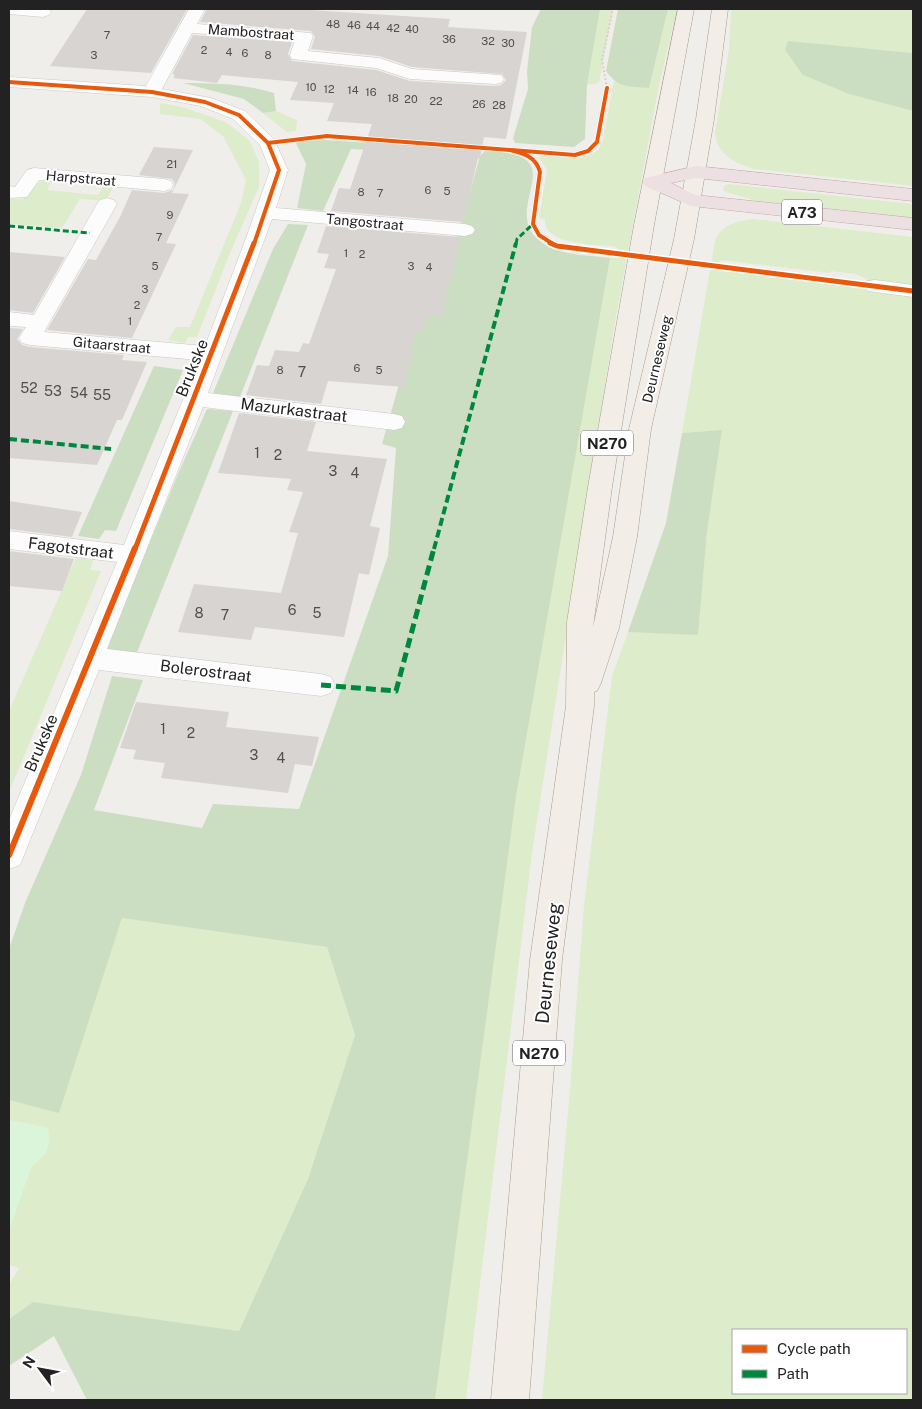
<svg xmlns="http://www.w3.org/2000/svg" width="922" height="1409" font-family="'Public Sans',sans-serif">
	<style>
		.grass { fill: #ddeccb; fill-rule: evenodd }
		.forest { fill: #cbdec1 }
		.park { fill: #daf5da }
		.building { fill: #d7d4d2 }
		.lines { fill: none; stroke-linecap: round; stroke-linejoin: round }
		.street-casing { stroke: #c9c8c7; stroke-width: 1 }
		.primary-casing { stroke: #a79c86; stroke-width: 1 }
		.highway-casing { stroke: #c5a2ac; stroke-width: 1 }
		.path { stroke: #dccecd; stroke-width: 2; stroke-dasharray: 2 2; stroke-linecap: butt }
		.street { fill: #fdfcfc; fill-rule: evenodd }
		.primary { fill: #f3ede7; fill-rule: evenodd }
		.highway { fill: #ece0e2; fill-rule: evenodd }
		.quiet-far2 { stroke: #00873e; stroke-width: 3; stroke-dasharray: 6 3; stroke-linecap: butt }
		.quiet-far1 { stroke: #00873e; stroke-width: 4; stroke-dasharray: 8 4; stroke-linecap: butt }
		.quiet { stroke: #00873e; stroke-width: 5; stroke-dasharray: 10 5; stroke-linecap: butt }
		.cycleway-far2-casing { stroke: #fff; stroke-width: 5.5 }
		.cycleway-far1-casing { stroke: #fff; stroke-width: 8 }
		.cycleway-casing { stroke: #fff; stroke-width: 9 }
		.cycleway-far2 { stroke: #e8590c; stroke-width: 4 }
		.cycleway-far1 { stroke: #e8590c; stroke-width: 5 }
		.cycleway { stroke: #e8590c; stroke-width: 6 }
		.labels { text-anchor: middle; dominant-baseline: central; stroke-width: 4; stroke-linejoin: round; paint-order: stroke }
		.far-number-label { font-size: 11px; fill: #4f4e4e }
		.far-street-label { font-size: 14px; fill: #222; stroke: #fff }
		.number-label { font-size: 14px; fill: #4f4e4e }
		.shield { fill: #fff; stroke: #646464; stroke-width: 1 }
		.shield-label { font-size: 15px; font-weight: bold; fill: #222 }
		.street-label { font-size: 16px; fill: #222; stroke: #fff }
		.near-street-label { font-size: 19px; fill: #222; stroke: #fff }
	</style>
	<rect width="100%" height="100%" fill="#f0eeeb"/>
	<!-- grass -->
	<g class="grass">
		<polygon points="600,9 613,9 599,83 587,85"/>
		<path d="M668,9h9l-19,81 -43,232 -83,531 -66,547h-31l81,-603 94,-539h5l2,-11c-17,-3 -75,-1 -72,-28l-6,-1 8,-48 -9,-14 39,2 13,-3 9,-6 4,-10 11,-58 9,4 26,3z"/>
		<path d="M731,9h182v44l-40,-4 -70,26 46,19 64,17v75l-159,-17c-19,-6 -37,-14 -39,-36l14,-84z"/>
		<polygon points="160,103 182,107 226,122 250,141 259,162 259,187 230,253 197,337 188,337 185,343 168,340 176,327 190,327 241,203 246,180 223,136 200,119 160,114"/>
		<polygon points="276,111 297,120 296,131 287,132 263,113"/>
		<path d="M52,180l-5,10 51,5 6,-10h10l-8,16 -26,-2 -18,29 -53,-4v-26l14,1c7,-13 14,-18 29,-19z"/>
		<polygon points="728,184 913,204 913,219 757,201 726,192 723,190 724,186"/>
		<path d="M752,219l161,18v50l-39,-4 -18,-9 -25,-3 -1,2 -110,-13 -2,10 195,25v1105h-371l27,-299 15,-196 28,-229 16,-44 70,2 9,-102 15,-102 -40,3 33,-192c7,-17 21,-19 37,-22zM733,1330h173v63h-173z"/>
		<polygon points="76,558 93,560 90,570 101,571 9,792 9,711"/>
		<polygon points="122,918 327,947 355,1035 308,1179 239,1331 33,1302 9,1319 9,1285 19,1268 9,1265 9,1231 31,1167 46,1153 48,1128 9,1120 9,1100 59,1112"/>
	</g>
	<!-- forest -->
	<g class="forest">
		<polygon points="541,9 600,9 587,85 585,139 574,147 515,143 513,138 528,89 527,72 532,27"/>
		<path d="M618,9h50l-19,79c-21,-2 -30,1 -43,-17z"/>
		<polygon points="788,41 913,53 913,111 849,94 803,75 785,50"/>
		<path d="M183,83c32,0 61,1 91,10l2,18 -13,2 -19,-14z"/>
		<polygon points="304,139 393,144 387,151 351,149 323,211 297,208 306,164 295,141"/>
		<path d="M485,151c14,1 30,1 41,9 24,17 -26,63 24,87 18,9 41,8 60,11l-94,539 -81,603h-348l-33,-64 -45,30v-47l24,-17 206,29 69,-152 47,-144 -28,-88 -205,-29 -63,195 -50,-13v-151l16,-46 56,-128 31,-99 31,4 -49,130 108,18 11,-24 86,5 89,-253 8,-108 -14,-4 39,-137 33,-59 26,-92z"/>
		<polygon points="288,224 308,225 240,397 213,393 273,249"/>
		<polygon points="154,366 183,370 116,531 105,530 99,539 78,536"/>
		<polygon points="207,409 233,411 136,655 105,651 178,474"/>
		<polygon points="722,430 707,532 698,635 628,632 666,523 682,433"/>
	</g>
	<!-- park -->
	<polygon class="park" points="9,1120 48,1128 50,1140 46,1153 31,1167 9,1231"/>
	<!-- building -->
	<g class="building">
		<polygon points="87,9 187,9 151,73 50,66"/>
		<polygon points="207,9 295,9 450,19 448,27 527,32 506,139 484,137 480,158 478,158 463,222 331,211 339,188 350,189 372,124 327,121 334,103 290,100 298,82 222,75 217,83 173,78 175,75 172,74 193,35 292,42 288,54 292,61 376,70 410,81 495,86 501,85 506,80 502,74 412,67 379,56 311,49 315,37 311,31 200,22"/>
		<polygon points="154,147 193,150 172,193 189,194 166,243 176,244 132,338 47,330 88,259 96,260 120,217 132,190 164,193 173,190 175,184 172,179 139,175"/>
		<polygon points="326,226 460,237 442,317 428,315 422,332 416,332 404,387 328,381 321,404 246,395 257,365 269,366 275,350 299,352 303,343 309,344 336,269 324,268 329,254 317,253"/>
		<polygon points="9,252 65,257 33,313 9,310"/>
		<polygon points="9,328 23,329 17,339 22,345 30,347 124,355 122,360 147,362 122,420 117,420 97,465 9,458"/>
		<polygon points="239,413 316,422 307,451 387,459 370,526 380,528 369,575 359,573 344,637 255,627 251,640 178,632 194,584 281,593 298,533 289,532 303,492 287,490 291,479 218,473"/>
		<polygon points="9,501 82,512 72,537 9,529"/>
		<polygon points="9,551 74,559 62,591 9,586"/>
		<polygon points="136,702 229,712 226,727 319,737 312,766 295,764 288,793 161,778 165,763 133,759 136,750 120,748"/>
	</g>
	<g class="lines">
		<defs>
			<g id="street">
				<polygon points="9,9 49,9 51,12 49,15 43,17 9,14"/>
				<polygon points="189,9 205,9 197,24 311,33 313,36 308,51 379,58 412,69 501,75 504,79 501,83 495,84 410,79 376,68 292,59 290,55 295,40 192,33 162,89 211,98 245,111 274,139 288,170 276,208 465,224 472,226 475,230 472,234 465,236 272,219 208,393 394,414 402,416 405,422 402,428 394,430 203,407 107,649 321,674 331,677 335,685 331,693 321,696 99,670 24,855 20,865 9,869 9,820 117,562 9,549 9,531 124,545 199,360 30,345 22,343 19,338 26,327 9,326 9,312 34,315 97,204 100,200 107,198 114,200 117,204 44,332 205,346 245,241 270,170 260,145 233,119 201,106 152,97 9,87 9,77 146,86"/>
				<polygon points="34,168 164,179 171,181 173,185 171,189 164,191 39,180 27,197 9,198 9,186 15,187 27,170"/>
				<polygon points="875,280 913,285 913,297 868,291 865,286 868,281"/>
			</g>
			<polygon id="primary" points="678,9 694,9 654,225 612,487 593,627 613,537 629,429 674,239 696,119 712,9 728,9 714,119 694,239 651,429 637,537 619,628 601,683 597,691 594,692 594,706 562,960 529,1400 491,1400 530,960 566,706 567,622 588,487 634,225"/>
			<polygon id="highway" points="696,166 913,189 913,201 696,178 671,183 695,195 913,218 913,230 691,206 645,186 643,182 645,178"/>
		</defs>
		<!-- street casing -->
		<use href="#street" class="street-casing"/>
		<!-- primary casing -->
		<use href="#primary" class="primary-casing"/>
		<!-- highway casing -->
		<use href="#highway" class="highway-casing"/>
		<!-- path -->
		<polyline class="path" points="607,88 602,60 613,9"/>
		<!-- street -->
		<use href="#street" class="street"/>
		<!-- primary -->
		<use href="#primary" class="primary"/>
		<!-- highway -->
		<use href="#highway" class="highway"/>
		<!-- quiet-far2 -->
		<g class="quiet-far2">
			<polyline points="9,226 90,233"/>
			<polyline points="516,244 517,239 533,224"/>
		</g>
		<!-- quiet-far1 -->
		<g class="quiet-far1">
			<polyline points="9,439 111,449"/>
			<polyline points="434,549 516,243"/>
		</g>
		<!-- quiet -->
		<polyline class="quiet" points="321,685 396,691 434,548"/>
		<defs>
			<g id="cycleway-far2">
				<polyline points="9,82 152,92 205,102 239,115 268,143 279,170 254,244"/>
				<polyline points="268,143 327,136 575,155 588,151 597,142 607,88"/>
				<path d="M510,150c14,3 26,7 30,22l-7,52 6,11 14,9"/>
			</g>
			<g id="cycleway-far1">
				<polyline points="550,243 557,246 913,291"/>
				<polyline points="135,549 254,243"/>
			</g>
			<polyline id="cycleway" points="9,855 135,548"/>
		</defs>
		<!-- cycleway-far2 casing -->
		<use href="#cycleway-far2" class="cycleway-far2-casing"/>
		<!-- cycleway-far1 casing -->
		<use href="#cycleway-far1" class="cycleway-far1-casing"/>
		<!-- cycleway casing -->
		<use href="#cycleway" class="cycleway-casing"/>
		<!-- cycleway-far2 -->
		<use href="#cycleway-far2" class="cycleway-far2"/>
		<!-- cycleway-far1 -->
		<use href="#cycleway-far1" class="cycleway-far1"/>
		<!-- cycleway -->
		<use href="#cycleway" class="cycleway"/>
	</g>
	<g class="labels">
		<!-- far-number labels -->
		<g class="far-number-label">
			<text x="333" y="24">48</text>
			<text x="354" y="25">46</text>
			<text x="373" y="26">44</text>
			<text x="393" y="28">42</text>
			<text x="412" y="29">40</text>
			<text x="107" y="35">7</text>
			<text x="449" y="39">36</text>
			<text x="488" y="41">32</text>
			<text x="508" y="43">30</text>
			<text x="204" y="50">2</text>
			<text x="229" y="52">4</text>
			<text x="245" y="53">6</text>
			<text x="94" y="55">3</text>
			<text x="268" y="55">8</text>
			<text x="311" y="87">10</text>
			<text x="329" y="89">12</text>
			<text x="353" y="90">14</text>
			<text x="371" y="92">16</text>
			<text x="393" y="98">18</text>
			<text x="411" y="99">20</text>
			<text x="436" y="101">22</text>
			<text x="479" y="104">26</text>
			<text x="499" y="105">28</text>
			<text x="172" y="164">21</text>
			<text x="428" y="190">6</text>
			<text x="447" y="191">5</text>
			<text x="361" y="192">8</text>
			<text x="380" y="193">7</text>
			<text x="170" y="215">9</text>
			<text x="159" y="237">7</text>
			<text x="346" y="253">1</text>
			<text x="362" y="254">2</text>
			<text x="155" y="266">5</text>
			<text x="411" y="266">3</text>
			<text x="429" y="267">4</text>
			<text x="145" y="289">3</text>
			<text x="137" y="305">2</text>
			<text x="130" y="321">1</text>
			<text x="357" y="368">6</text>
			<text x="280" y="370">8</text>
			<text x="379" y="370">5</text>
		</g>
		<!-- far-street labels -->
		<g class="far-street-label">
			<text transform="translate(251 32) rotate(4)">Mambostraat</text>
			<text transform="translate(81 178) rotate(5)">Harpstraat</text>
			<text transform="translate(365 222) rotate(5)">Tangostraat</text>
			<text transform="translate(112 345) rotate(5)">Gitaarstraat</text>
			<text transform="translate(657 359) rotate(-77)">Deurneseweg</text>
		</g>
		<!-- number labels -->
		<g class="number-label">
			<text x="302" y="372">7</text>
			<text x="29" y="388">52</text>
			<text x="53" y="391">53</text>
			<text x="79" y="393">54</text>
			<text x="102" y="395">55</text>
			<text x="257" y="453">1</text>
			<text x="278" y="455">2</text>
			<text x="333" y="471">3</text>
			<text x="355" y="473">4</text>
			<text x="292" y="610">6</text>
			<text x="199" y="613">8</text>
			<text x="317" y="613">5</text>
			<text x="225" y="615">7</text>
			<text x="163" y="729">1</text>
			<text x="191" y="733">2</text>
			<text x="254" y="755">3</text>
			<text x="281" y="758">4</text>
		</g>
		<!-- shield labels -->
		<g class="shield">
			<rect x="782" y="199.5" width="40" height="25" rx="4"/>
			<rect x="581" y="430.5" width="52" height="25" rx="4"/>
			<rect x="513" y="1040.5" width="52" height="25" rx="4"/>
		</g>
		<g class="shield-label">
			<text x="802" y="212">A73</text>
			<text x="607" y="443">N270</text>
			<text x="539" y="1053">N270</text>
		</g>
		<!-- street labels -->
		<g class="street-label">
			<text transform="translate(192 368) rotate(-68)">Brukske</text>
			<text transform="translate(294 410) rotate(7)">Mazurkastraat</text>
			<text transform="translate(71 548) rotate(7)">Fagotstraat</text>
			<text transform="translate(206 671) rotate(7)">Bolerostraat</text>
			<text transform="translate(41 743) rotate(-67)">Brukske</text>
		</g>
		<!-- near-street labels -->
		<g class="near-street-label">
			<text transform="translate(548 963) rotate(-84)">Deurneseweg</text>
		</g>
	</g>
	<!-- border -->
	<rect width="922" height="1409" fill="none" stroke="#222222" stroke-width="20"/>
	<!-- legend -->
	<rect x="732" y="1329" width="175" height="65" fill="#ffffff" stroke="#a7a7a7"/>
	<rect x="742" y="1345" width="25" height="8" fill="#e8590c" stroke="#a7a7a7"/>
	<text x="777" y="1354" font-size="15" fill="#222222">Cycle path</text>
	<rect x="742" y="1370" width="25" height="8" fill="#00873e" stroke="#a7a7a7"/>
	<text x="777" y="1379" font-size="15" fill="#222222">Path</text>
	<!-- north arrow -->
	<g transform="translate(40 1369) rotate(302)" stroke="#ffffff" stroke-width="4" paint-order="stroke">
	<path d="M0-4L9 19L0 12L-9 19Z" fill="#222222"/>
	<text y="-8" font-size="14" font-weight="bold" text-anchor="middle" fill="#222222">N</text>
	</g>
</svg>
